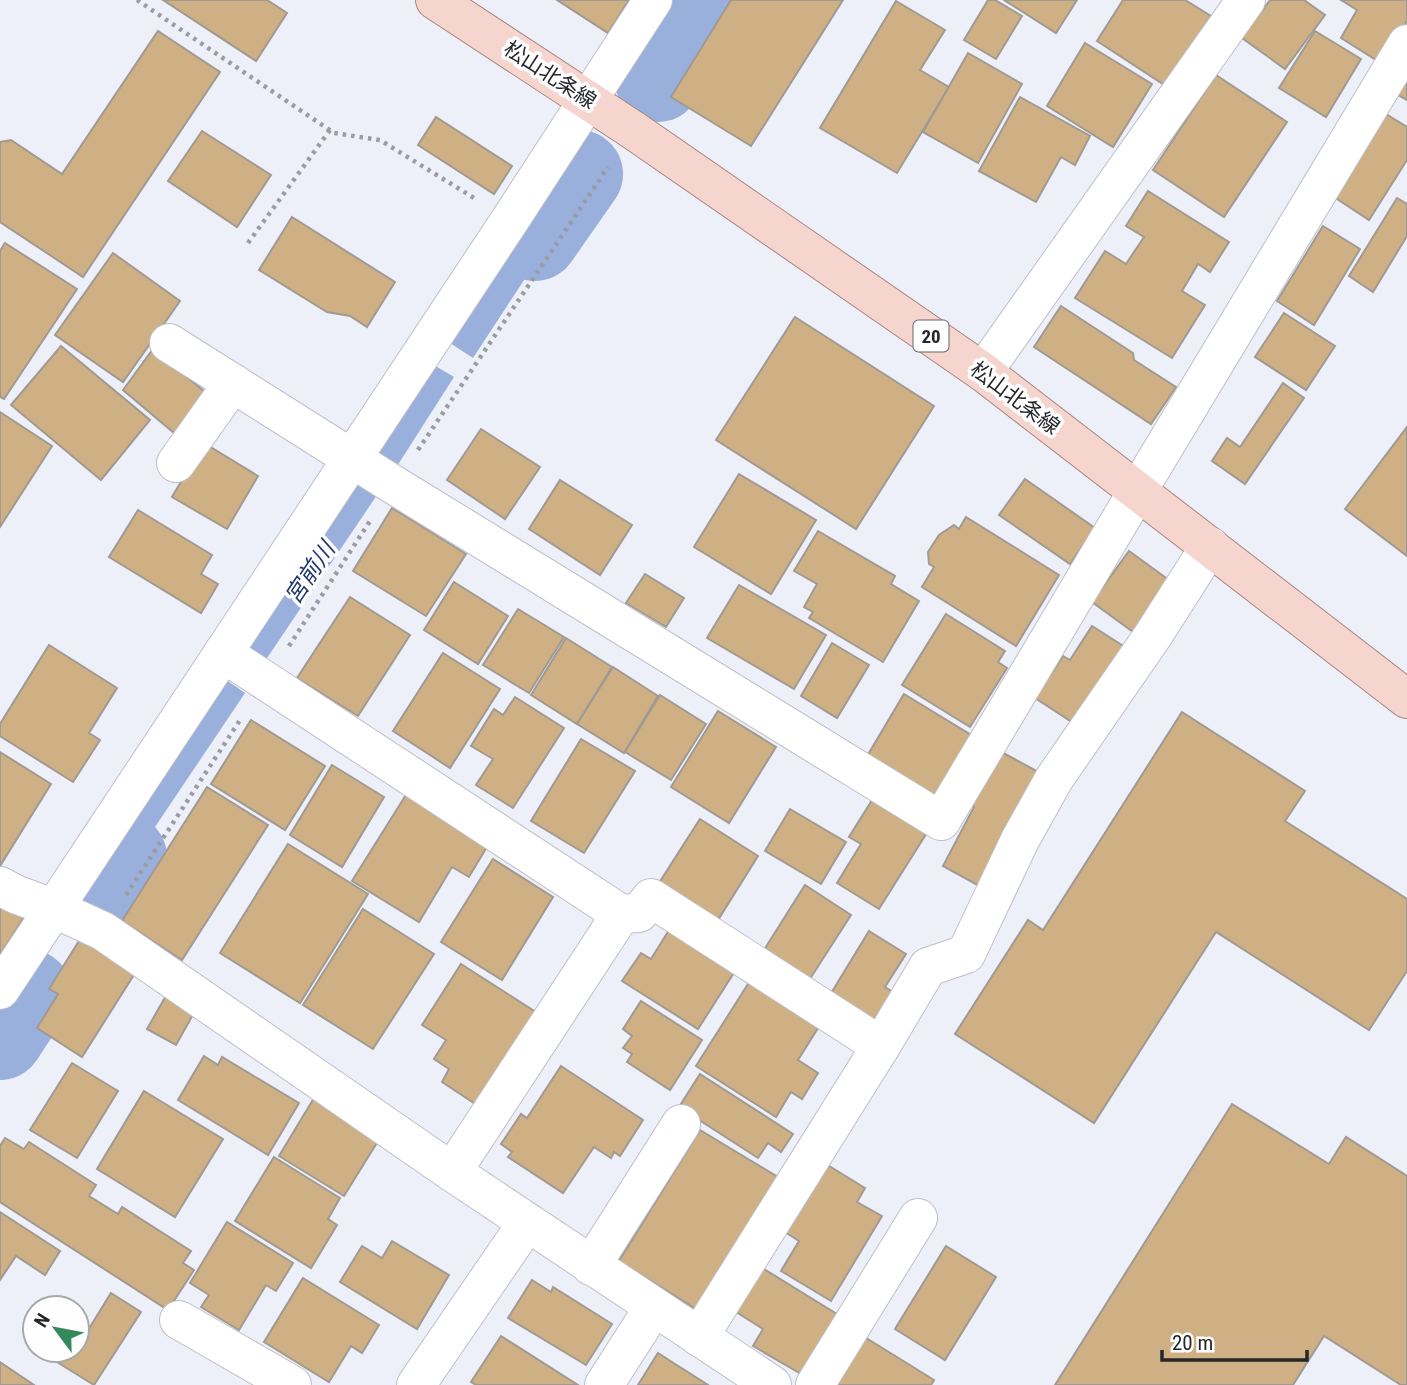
<svg xmlns="http://www.w3.org/2000/svg" width="1407" height="1385" font-family="'Roboto Condensed','Noto Sans JP',sans-serif">
	<style>
		.water { fill: #99afdc }
		.lines { fill: none; stroke-linecap: round; stroke-linejoin: round }
		.river { stroke: #99afdc; stroke-width: 88 }
		.building { fill: #cfb084; stroke: #a09a92; stroke-width: 2 }
		.minor-casing { stroke: #bebfc8; stroke-width: 40 }
		.major-casing { stroke: #a8867f; stroke-width: 40 }
		.path { stroke: #9b9ca3; stroke-width: 4.5; stroke-dasharray: 3.5 5; stroke-linecap: butt }
		.minor { stroke: #fff; stroke-width: 38 }
		.major { stroke: #f5d5ce; stroke-width: 38 }
		.labels { text-anchor: middle; dominant-baseline: central; stroke-width: 7; stroke-linejoin: round; paint-order: stroke }
		.shield { fill: #fefefe; stroke: #666769; stroke-width: 2 }
		.shield-label { font-size: 19px; font-weight: bold; fill: #252629 }
		.street-label { font-size: 21px; fill: #252629; stroke: #fefefe }
		.water-label { font-size: 23px; font-style: italic; fill: #20386f; stroke: #fefefe }
	</style>
	<rect width="100%" height="100%" fill="#eef0f9"/>
	<!-- water -->
	<g class="water">
		<polygon points="503,257 528,274 473,358 447,341"/>
		<polygon points="432,364 454,377 392,474 371,459"/>
		<polygon points="357,481 377,495 263,664 243,651"/>
		<polygon points="225,679 245,693 153,830 133,817"/>
	</g>
	<g class="lines">
		<!-- river -->
		<g class="river">
			<polyline points="658,78 703,2"/>
			<polyline points="535,237 579,174"/>
			<polyline points="93,899 123,857"/>
			<polyline points="0,1036 28,993"/>
		</g>
	</g>
	<!-- building -->
	<g class="building">
		<polygon points="163,0 267,0 287,13 256,61"/>
		<polygon points="557,0 629,0 608,33"/>
		<polygon points="731,0 843,0 751,146 671,97"/>
		<polygon points="988,0 995,0 1022,16 996,59 964,40"/>
		<polygon points="1004,0 1077,0 1056,33"/>
		<polygon points="1123,0 1185,0 1211,16 1166,86 1097,41"/>
		<polygon points="1270,0 1304,0 1325,15 1285,69 1242,38"/>
		<polygon points="1341,0 1407,0 1407,21 1381,63 1341,38 1357,10"/>
		<polygon points="896,1 945,30 920,70 949,87 897,173 820,128"/>
		<polygon points="158,31 220,72 83,277 0,222 0,142 11,140 62,174"/>
		<polygon points="1315,31 1361,59 1326,117 1279,88"/>
		<polygon points="1085,43 1152,84 1113,147 1047,106"/>
		<polygon points="968,53 1022,84 978,163 923,132"/>
		<polygon points="1216,75 1287,122 1224,217 1153,170"/>
		<polygon points="1407,81 1407,100 1398,95"/>
		<polygon points="1020,97 1090,136 1075,165 1061,157 1036,202 979,171"/>
		<polygon points="1386,114 1407,127 1407,160 1369,220 1334,197"/>
		<polygon points="436,117 512,166 494,194 418,145"/>
		<polygon points="202,131 271,175 237,227 168,181"/>
		<polygon points="1148,191 1229,242 1210,272 1198,264 1182,291 1205,305 1172,358 1075,298 1105,251 1126,264 1144,237 1126,226"/>
		<polygon points="1397,198 1407,204 1407,236 1373,292 1349,276"/>
		<polygon points="292,217 395,282 367,327 350,316 327,312 259,270"/>
		<polygon points="1323,226 1360,249 1314,325 1277,301"/>
		<polygon points="5,243 77,289 4,399 0,397 0,251"/>
		<polygon points="113,253 180,301 123,382 55,335"/>
		<polygon points="1061,306 1133,353 1134,360 1176,387 1151,424 1034,347"/>
		<polygon points="1284,313 1335,346 1306,390 1255,357"/>
		<polygon points="795,317 934,406 856,529 716,440"/>
		<polygon points="61,346 150,420 101,480 11,405"/>
		<polygon points="153,349 210,396 180,438 123,390"/>
		<polygon points="1283,383 1304,398 1245,484 1212,461 1227,438 1240,447"/>
		<polygon points="0,412 52,446 0,527"/>
		<polygon points="1407,427 1407,556 1345,509"/>
		<polygon points="481,429 540,467 505,519 447,480"/>
		<polygon points="204,443 258,476 227,529 172,497"/>
		<polygon points="739,474 816,520 771,594 694,547"/>
		<polygon points="1025,479 1095,528 1070,564 999,515"/>
		<polygon points="560,480 632,525 600,575 529,529"/>
		<polygon points="392,508 466,554 426,616 353,571"/>
		<polygon points="138,510 212,555 201,574 218,584 201,613 109,557"/>
		<polygon points="966,517 1059,575 1016,646 922,587 934,567 929,564 928,552 939,535 954,525 959,529"/>
		<polygon points="818,531 895,576 891,584 919,601 883,662 809,618 813,612 804,607 817,584 794,571"/>
		<polygon points="1129,551 1173,583 1136,634 1092,602"/>
		<polygon points="645,574 684,598 666,627 626,603"/>
		<polygon points="454,582 508,616 478,664 424,630"/>
		<polygon points="739,585 826,635 794,689 707,638"/>
		<polygon points="350,597 410,635 358,716 297,678"/>
		<polygon points="518,609 564,637 529,693 483,665"/>
		<polygon points="946,614 1005,651 998,662 1007,668 970,727 902,685"/>
		<polygon points="1092,626 1125,647 1075,724 1035,698 1063,656 1070,660"/>
		<polygon points="566,638 612,667 577,724 531,695"/>
		<polygon points="832,643 869,665 837,718 801,696"/>
		<polygon points="49,645 117,688 89,733 100,740 73,782 0,736 0,724"/>
		<polygon points="443,653 500,689 450,768 393,731"/>
		<polygon points="613,667 658,696 624,753 577,724"/>
		<polygon points="904,694 973,736 935,799 866,758"/>
		<polygon points="660,695 706,724 671,780 625,752"/>
		<polygon points="515,697 564,728 513,808 476,785 493,759 471,746 494,709 503,715"/>
		<polygon points="718,711 776,747 729,823 671,787"/>
		<polygon points="1182,712 1305,791 1285,821 1407,899 1407,971 1369,1030 1216,932 1094,1123 955,1034 1028,920 1043,930"/>
		<polygon points="251,720 325,766 285,830 211,784"/>
		<polygon points="581,739 635,771 584,853 531,821"/>
		<polygon points="994,748 1042,774 981,887 943,866 974,807 965,802"/>
		<polygon points="0,752 51,784 0,866"/>
		<polygon points="332,765 384,797 342,867 290,835"/>
		<polygon points="207,787 268,825 182,960 122,921"/>
		<polygon points="409,790 491,840 469,877 452,867 419,922 352,881"/>
		<polygon points="874,797 928,831 879,909 837,883 861,844 849,837"/>
		<polygon points="790,809 846,842 821,884 765,851"/>
		<polygon points="700,819 758,856 718,920 659,883"/>
		<polygon points="288,844 368,894 300,1003 220,953"/>
		<polygon points="493,859 553,897 502,980 441,942"/>
		<polygon points="805,885 851,915 808,982 762,953"/>
		<polygon points="0,894 28,911 0,955"/>
		<polygon points="363,909 434,954 373,1049 303,1005"/>
		<polygon points="671,927 737,968 698,1029 622,981 641,953 651,959"/>
		<polygon points="869,931 906,954 885,987 899,996 877,1032 827,1000"/>
		<polygon points="82,936 137,970 82,1057 37,1028 58,994 49,989"/>
		<polygon points="461,964 539,1014 480,1107 442,1082 449,1069 434,1059 446,1040 422,1025"/>
		<polygon points="755,973 825,1017 798,1060 818,1073 802,1099 791,1092 776,1117 696,1066"/>
		<polygon points="167,994 195,1011 176,1045 147,1029"/>
		<polygon points="641,1001 702,1040 670,1090 627,1062 632,1054 623,1048 632,1036 623,1029"/>
		<polygon points="204,1056 218,1065 222,1057 299,1103 268,1155 178,1100"/>
		<polygon points="72,1063 118,1091 77,1158 30,1130"/>
		<polygon points="561,1066 643,1120 620,1156 614,1152 611,1158 594,1147 563,1193 508,1157 512,1152 501,1144 521,1114 527,1118"/>
		<polygon points="700,1074 793,1134 781,1152 768,1143 758,1158 679,1107"/>
		<polygon points="144,1091 223,1139 175,1217 97,1169"/>
		<polygon points="317,1093 383,1133 344,1196 279,1156"/>
		<polygon points="1232,1104 1329,1164 1346,1137 1407,1176 1407,1385 1401,1385 1324,1336 1293,1385 1055,1385"/>
		<polygon points="700,1130 778,1177 696,1309 619,1261"/>
		<polygon points="5,1138 24,1149 29,1142 96,1185 89,1196 118,1214 122,1207 191,1251 183,1263 194,1270 168,1310 0,1202 0,1146"/>
		<polygon points="274,1157 340,1198 328,1219 337,1225 311,1268 235,1221"/>
		<polygon points="821,1161 865,1188 857,1202 882,1216 831,1301 781,1271 799,1241 780,1229"/>
		<polygon points="0,1212 60,1251 45,1275 16,1256 0,1280"/>
		<polygon points="227,1222 293,1263 276,1291 266,1285 239,1330 201,1307 209,1295 190,1283"/>
		<polygon points="392,1241 449,1275 417,1329 340,1282 362,1246 382,1258"/>
		<polygon points="946,1246 996,1277 945,1360 895,1329"/>
		<polygon points="759,1266 837,1314 801,1374 753,1346 763,1329 733,1310"/>
		<polygon points="303,1278 379,1325 362,1353 351,1346 329,1382 264,1342"/>
		<polygon points="532,1280 551,1292 553,1287 612,1324 586,1365 508,1318"/>
		<polygon points="111,1293 141,1312 94,1385 57,1362 65,1350 77,1350 77,1331 82,1322 90,1327"/>
		<polygon points="501,1336 578,1385 476,1385 471,1382"/>
		<polygon points="863,1336 934,1380 931,1385 832,1385"/>
		<polygon points="658,1353 708,1385 638,1385"/>
		<polygon points="0,1362 34,1385 0,1385"/>
	</g>
	<g class="lines">
		<defs>
			<g id="minor">
				<polyline points="169,343 394,485 941,821 1137,492 1407,44"/>
				<polyline points="983,372 1246,0"/>
				<polyline points="176,463 233,383"/>
				<polyline points="223,653 621,914 452,1172"/>
				<polyline points="0,886 15,894 55,909 103,931 452,1172 772,1385"/>
				<polyline points="621,914 639,913 651,898 881,1046 928,967 966,954 1020,840 1054,779 1154,634 1210,546"/>
				<polyline points="0,990 510,220 653,0"/>
				<polyline points="591,1266 681,1124"/>
				<polyline points="179,1320 292,1385"/>
				<polyline points="699,1337 881,1046"/>
				<polyline points="416,1385 527,1223"/>
				<polyline points="604,1385 654,1307"/>
				<polyline points="815,1385 918,1218"/>
			</g>
			<polyline id="major" points="435,0 633,130 983,372 1407,699"/>
		</defs>
		<!-- minor casing -->
		<use href="#minor" class="minor-casing"/>
		<!-- major casing -->
		<use href="#major" class="major-casing"/>
		<!-- path -->
		<g class="path">
			<polyline points="137,0 334,133 380,140 474,198"/>
			<polyline points="248,243 330,130"/>
			<polyline points="418,450 608,167"/>
			<polyline points="289,646 370,521"/>
			<polyline points="126,895 242,717"/>
		</g>
		<!-- minor -->
		<use href="#minor" class="minor"/>
		<!-- major -->
		<use href="#major" class="major"/>
	</g>
	<g class="labels">
		<!-- shield labels -->
		<rect class="shield" x="913.5" y="320.5" width="35" height="31" rx="5"/>
		<g class="shield-label">
			<text x="931" y="336">20</text>
		</g>
		<!-- street labels -->
		<g class="street-label">
			<text transform="translate(550 75) rotate(33)">松山北条線</text>
			<text transform="translate(1015 398) rotate(37)">松山北条線</text>
		</g>
		<!-- water labels -->
		<g class="water-label">
			<text transform="translate(310 573) rotate(-56)">宮前川</text>
		</g>
	</g>
	<!-- north arrow -->
	<g transform="translate(56 1329) rotate(302)"><circle r="33" fill="#fefefe" stroke="#a7a8a9" stroke-width="2"/>
	<path d="M0-5L12 26L0 18L-12 26Z" fill="#33885c"/>
	<text y="-10" font-size="19" font-weight="bold" text-anchor="middle" fill="#252629">N</text>
	</g>
	<!-- scale -->
	<path d="M1162 1350v10h145v-10" fill="none" stroke="#252629" stroke-width="3.5"/>
	<text x="1172" y="1350" font-size="21" fill="#252629" stroke="#fefefe" stroke-width="5" paint-order="stroke">20 m</text>
</svg>
